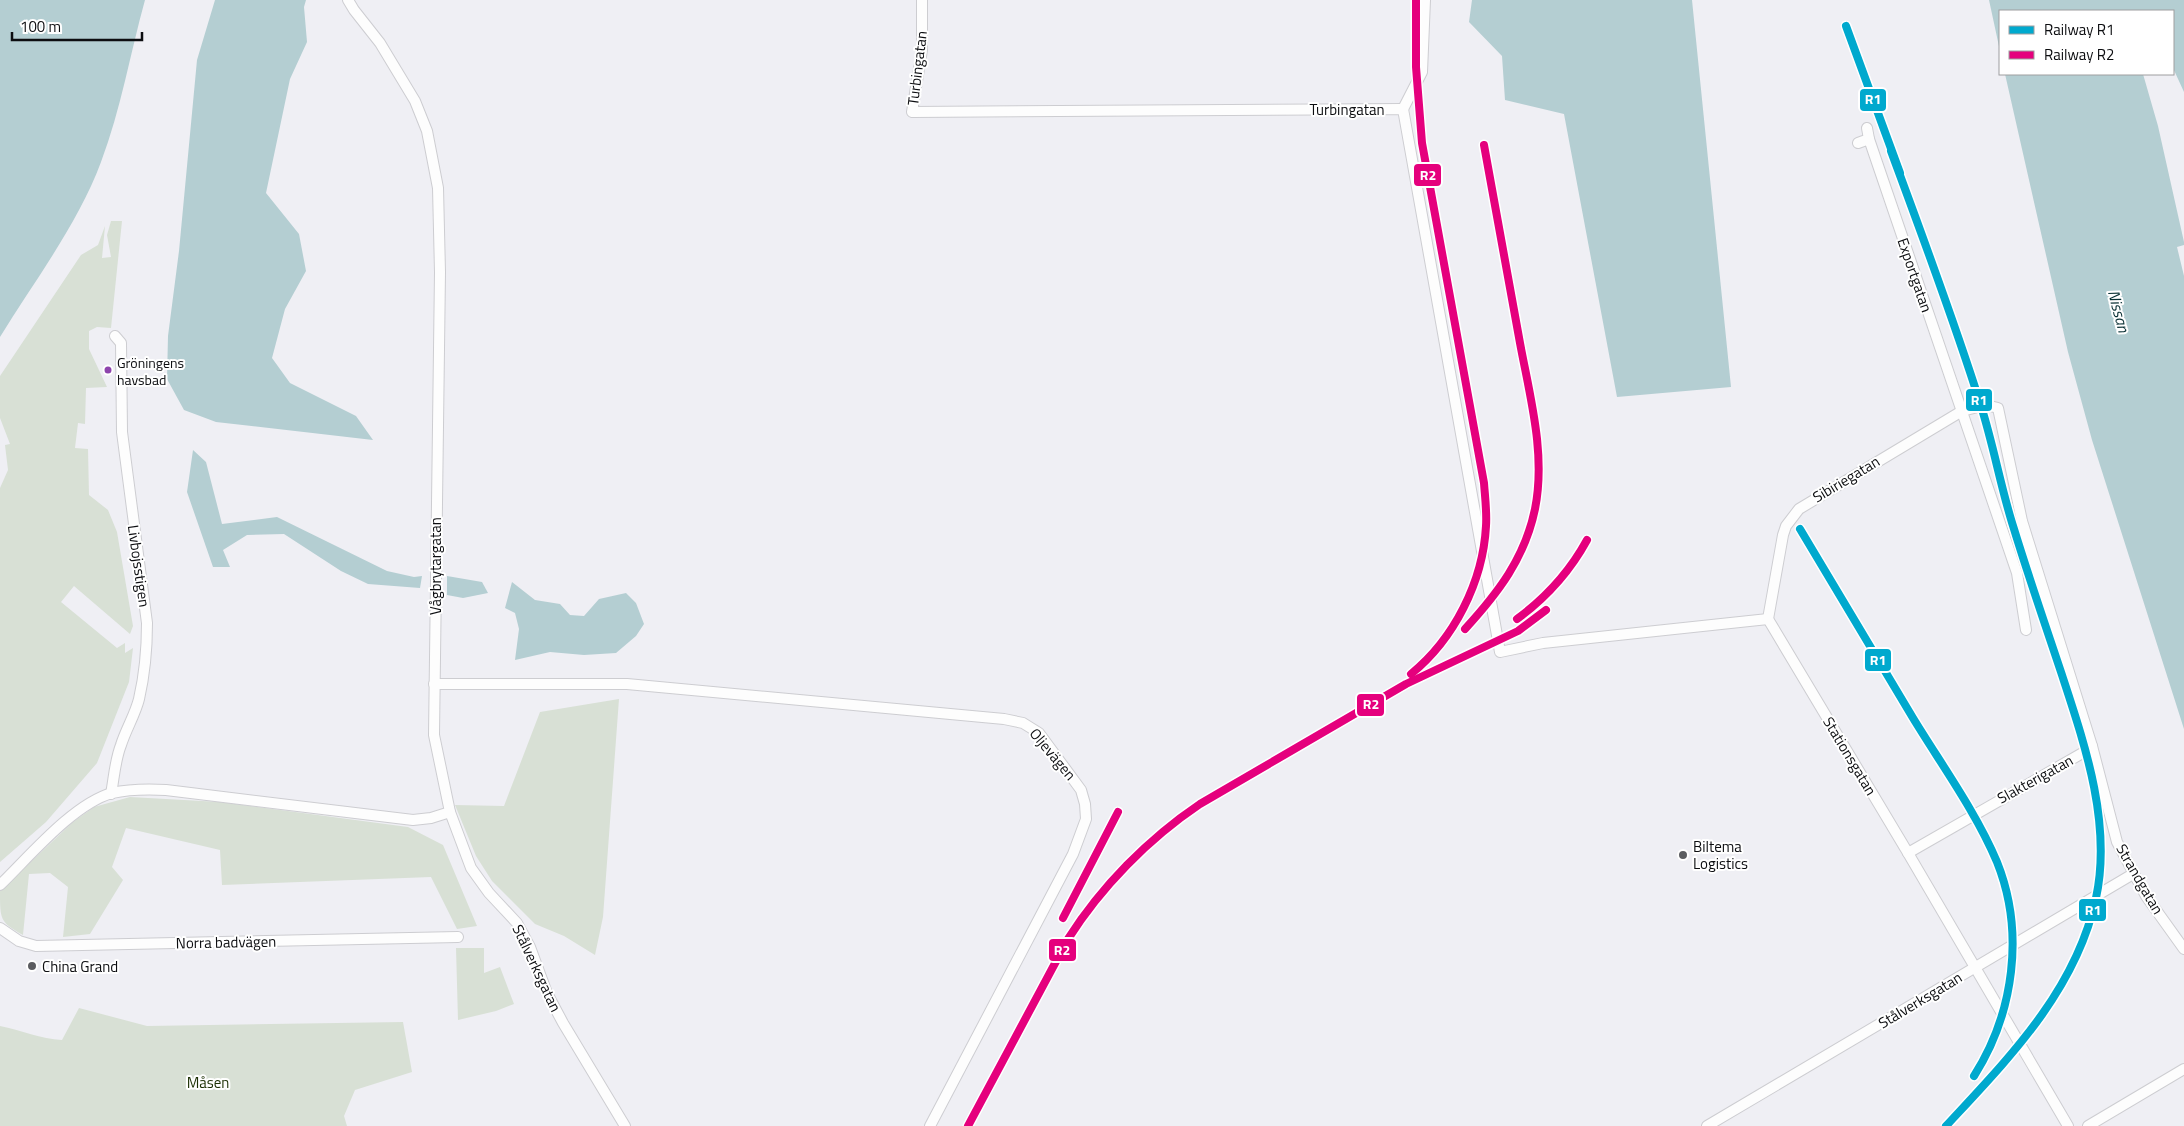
<svg xmlns="http://www.w3.org/2000/svg" width="2184" height="1126" font-family="'Titillium Web',sans-serif">
	<style>
		.green { fill: #d8e0d5 }
		.water { fill: #b4ced2 }
		.lines { fill: none; stroke-linecap: round; stroke-linejoin: round }
		.street-casing { stroke: #cdcdd1; stroke-width: 12 }
		.street { stroke: #fdfdfd; stroke-width: 10 }
		.rail-1-casing { stroke: #fff; stroke-width: 11 }
		.rail-2-casing { stroke: #fff; stroke-width: 11 }
		.rail-1 { stroke: #00a9ce; stroke-width: 8 }
		.rail-2 { stroke: #e5007d; stroke-width: 8 }
		.bus-dot { fill: #8e44ad; stroke: #fff; stroke-width: 2 }
		.poi-dot { fill: #5b5c60; stroke: #fff; stroke-width: 2 }
		.labels { text-anchor: middle; dominant-baseline: central; stroke-width: 4; stroke-linejoin: round; paint-order: stroke }
		.bus-label { font-size: 14px; fill: #0c0d10; stroke: #fff; text-anchor: start }
		.street-label { font-size: 15px; fill: #0c0d10; stroke: #fff }
		.poi-label { font-size: 15px; fill: #0c0d10; stroke: #fff; text-anchor: start }
		.park-label { font-size: 15px; fill: #1c3004; stroke: #fff }
		.water-label { font-size: 16px; font-style: italic; fill: #082f33; stroke: #fff }
		.line-badge { stroke: #fff; stroke-width: 2 }
		.badge-label { font-size: 14px; text-anchor: middle; font-weight: bold; fill: #fff }
	</style>
	<rect width="100%" height="100%" fill="#efeff4"/>
	<!-- green -->
	<g class="green">
		<polygon points="111,221 122,221 111,328 97,327 89,331 89,349 107,387 86,388 85,424 78,423 75,448 88,449 89,495 108,510 117,532 133,626 130,634 74,586 61,602 117,648 125,643 125,653 133,648 129,682 97,763 46,822 0,862 0,488 8,470 5,445 10,444 0,418 0,376 81,255 98,245 105,226 102,258 111,257 107,235"/>
		<polygon points="619,699 603,917 595,955 564,936 535,924 492,881 476,856 455,805 504,806 540,712"/>
		<path d="M130,797l90,5 188,25 35,18 34,81 -20,3 -26,-52 -209,8 -2,-35 -94,-22 -14,39 11,13 -33,54 -27,3 5,-50 -18,-14 -21,1 -6,61c-23,-13 -23,-15 -23,-44l73,-69 21,-15z"/>
		<polygon points="456,948 484,948 484,973 500,967 514,1004 496,1011 458,1020"/>
		<path d="M79,1008l68,18 256,-4 9,50 -57,18 -11,26 3,10h-347v-100c21,4 41,13 62,14z"/>
	</g>
	<!-- water -->
	<g class="water">
		<path d="M0,0h145c-15,54 -24,109 -44,162 -23,62 -66,118 -101,175z"/>
		<polygon points="215,0 306,0 304,7 307,42 290,79 266,193 299,234 306,271 285,309 272,358 290,383 356,416 373,440 216,422 184,410 167,379 168,336 179,251 197,60"/>
		<polygon points="1472,0 1692,0 1731,387 1617,397 1564,114 1505,100 1502,56 1469,22"/>
		<polygon points="1989,0 2184,0 2184,92 2173,68 2173,11 2000,11 2000,51"/>
		<polygon points="2005,74 2143,74 2158,126 2184,242 2184,245 2177,247 2184,276 2184,729 2092,440 2068,352"/>
		<polygon points="193,450 206,462 222,524 277,517 387,571 414,577 422,576 420,588 368,584 341,571 284,534 247,535 223,550 230,567 213,567 187,492"/>
		<polygon points="447,576 482,582 488,593 463,598 447,595"/>
		<polygon points="512,582 535,600 560,604 570,615 584,616 599,599 626,593 636,603 644,624 636,636 616,653 584,655 550,652 515,660 519,629 515,613 505,608"/>
	</g>
	<g class="lines">
		<defs>
			<g id="street">
				<polyline points="922,0 922,50 912,112 1403,109 1500,652 1543,643 1768,619"/>
				<polyline points="1403,109 1422,72 1425,0"/>
				<polyline points="1867,128 1869,139"/>
				<polyline points="1858,143 1869,139 2017,573 2026,630"/>
				<polyline points="1768,619 1783,535 1786,526 1799,509 1962,411 1986,405 1998,408 2022,521 2092,746 2117,842 2146,896 2184,949"/>
				<polyline points="1768,619 1908,853 2068,1126"/>
				<polyline points="434,684 627,684 1004,719 1023,723 1039,733 1081,790 1085,804 1086,819 1073,854 930,1126"/>
				<path d="M111,794c3,-16 4,-34 10,-49 5,-16 14,-30 18,-46 6,-26 8,-50 8,-76l-25,-191 -1,-89 -6,-7"/>
				<polyline points="450,812 471,868 489,893 517,923 530,947 547,993 563,1023 625,1126"/>
				<polyline points="1908,853 2086,751 2092,746"/>
				<path d="M0,885c29,-28 73,-81 112,-92 18,-4 36,-4 54,-3l247,30 18,-2 19,-6 -16,-77 6,-463 -2,-84 -11,-57 -12,-30 -35,-58 -26,-33 -6,-10"/>
				<polyline points="0,928 19,941 36,946 458,937"/>
				<polyline points="1707,1126 2133,874"/>
				<polyline points="2088,1126 2184,1069"/>
			</g>
		</defs>
		<!-- street casing -->
		<use href="#street" class="street-casing"/>
		<!-- street -->
		<use href="#street" class="street"/>
		<defs>
			<g id="rail-1">
				<polyline points="1846,26 1900,173"/>
				<path d="M1891,151c31,84 63,169 90,255 13,41 20,83 33,123 15,49 32,98 48,146 23,70 50,149 34,223 -20,93 -88,161 -150,228"/>
				<path d="M1800,529c37,63 75,126 113,189 28,46 63,94 84,144 28,70 17,151 -23,214"/>
			</g>
			<g id="rail-2">
				<path d="M1517,619c30,-22 52,-46 70,-79"/>
				<path d="M1465,629c33,-36 60,-71 70,-120 11,-55 -5,-112 -15,-166 -12,-66 -24,-132 -36,-198"/>
				<path d="M1411,674c43,-35 72,-92 75,-148 1,-14 -1,-29 -2,-43l-62,-340 -6,-76v-67"/>
				<polyline points="1063,918 1118,812"/>
				<path d="M968,1126l100,-187c33,-52 80,-100 132,-135l206,-120 112,-53 28,-21"/>
			</g>
		</defs>
		<!-- rail-1 casing -->
		<use href="#rail-1" class="rail-1-casing"/>
		<!-- rail-2 casing -->
		<use href="#rail-2" class="rail-2-casing"/>
		<!-- rail-1 -->
		<use href="#rail-1" class="rail-1"/>
		<!-- rail-2 -->
		<use href="#rail-2" class="rail-2"/>
	</g>
	<!-- markers -->
	<circle class="bus-dot" cx="108" cy="370" r="4.5"/>
	<g class="poi-dot">
		<circle cx="1683" cy="855" r="5"/>
		<circle cx="32" cy="966" r="5"/>
	</g>
	<g class="labels">
		<!-- bus labels -->
		<g class="bus-label">
			<text x="117" y="362">Gröningens<tspan x="117" dy="17">havsbad</tspan></text>
		</g>
		<!-- street labels -->
		<g class="street-label">
			<text transform="translate(917 68) rotate(-83)">Turbingatan</text>
			<text x="1347" y="109">Turbingatan</text>
			<text transform="translate(1915 275) rotate(71)">Exportgatan</text>
			<text transform="translate(1846 479) rotate(-31)">Sibiriegatan</text>
			<text transform="translate(139 566) rotate(82)">Livbojsstigen</text>
			<text transform="translate(435 566) rotate(-90)">Vågbrytargatan</text>
			<text transform="translate(1053 754) rotate(50)">Oljevägen</text>
			<text transform="translate(1850 756) rotate(59)">Stationsgatan</text>
			<text transform="translate(2035 779) rotate(-29)">Slakterigatan</text>
			<text transform="translate(2140 879) rotate(60)">Strandgatan</text>
			<text transform="translate(226 942) rotate(-1)">Norra badvägen</text>
			<text transform="translate(537 968) rotate(65)">Stålverksgatan</text>
			<text transform="translate(1920 1000) rotate(-31)">Stålverksgatan</text>
		</g>
		<!-- poi labels -->
		<g class="poi-label">
			<text x="1693" y="846">Biltema<tspan x="1693" dy="17">Logistics</tspan></text>
			<text x="42" y="966">China Grand</text>
		</g>
		<!-- park labels -->
		<g class="park-label">
			<text x="208" y="1082">Måsen</text>
		</g>
		<!-- water labels -->
		<g class="water-label">
			<text transform="translate(2119 311) rotate(75)">Nissan</text>
		</g>
	</g>
	<g class="line-badge">
		<rect x="1859" y="88" width="28" height="24" rx="5" fill="#00a9ce"/>
		<rect x="1413" y="163" width="29" height="24" rx="5" fill="#e5007d"/>
		<rect x="1965" y="388" width="28" height="24" rx="5" fill="#00a9ce"/>
		<rect x="1864" y="648" width="28" height="24" rx="5" fill="#00a9ce"/>
		<rect x="1356" y="693" width="29" height="24" rx="5" fill="#e5007d"/>
		<rect x="2078" y="898" width="29" height="24" rx="5" fill="#00a9ce"/>
		<rect x="1048" y="938" width="29" height="24" rx="5" fill="#e5007d"/>
	</g>
	<g class="badge-label">
		<text x="1873" y="104">R1</text>
		<text x="1428" y="180">R2</text>
		<text x="1979" y="405">R1</text>
		<text x="1878" y="665">R1</text>
		<text x="1371" y="709">R2</text>
		<text x="2093" y="915">R1</text>
		<text x="1062" y="955">R2</text>
	</g>
	<!-- legend -->
	<rect x="1999" y="10" width="175" height="65" fill="#ffffff" stroke="#9e9e9f"/>
	<rect x="2009" y="26" width="25" height="8" fill="#00a9ce" stroke="#9e9e9f"/>
	<text x="2044" y="35" font-size="15" fill="#0c0d10">Railway R1</text>
	<rect x="2009" y="51" width="25" height="8" fill="#e5007d" stroke="#9e9e9f"/>
	<text x="2044" y="60" font-size="15" fill="#0c0d10">Railway R2</text>
	<!-- scale -->
	<path d="M12 32v8h130v-8" fill="none" stroke="#0c0d10" stroke-width="2.5"/>
	<text x="20" y="32" font-size="15" fill="#0c0d10" stroke="#ffffff" stroke-width="4" paint-order="stroke">100 m</text>
</svg>
